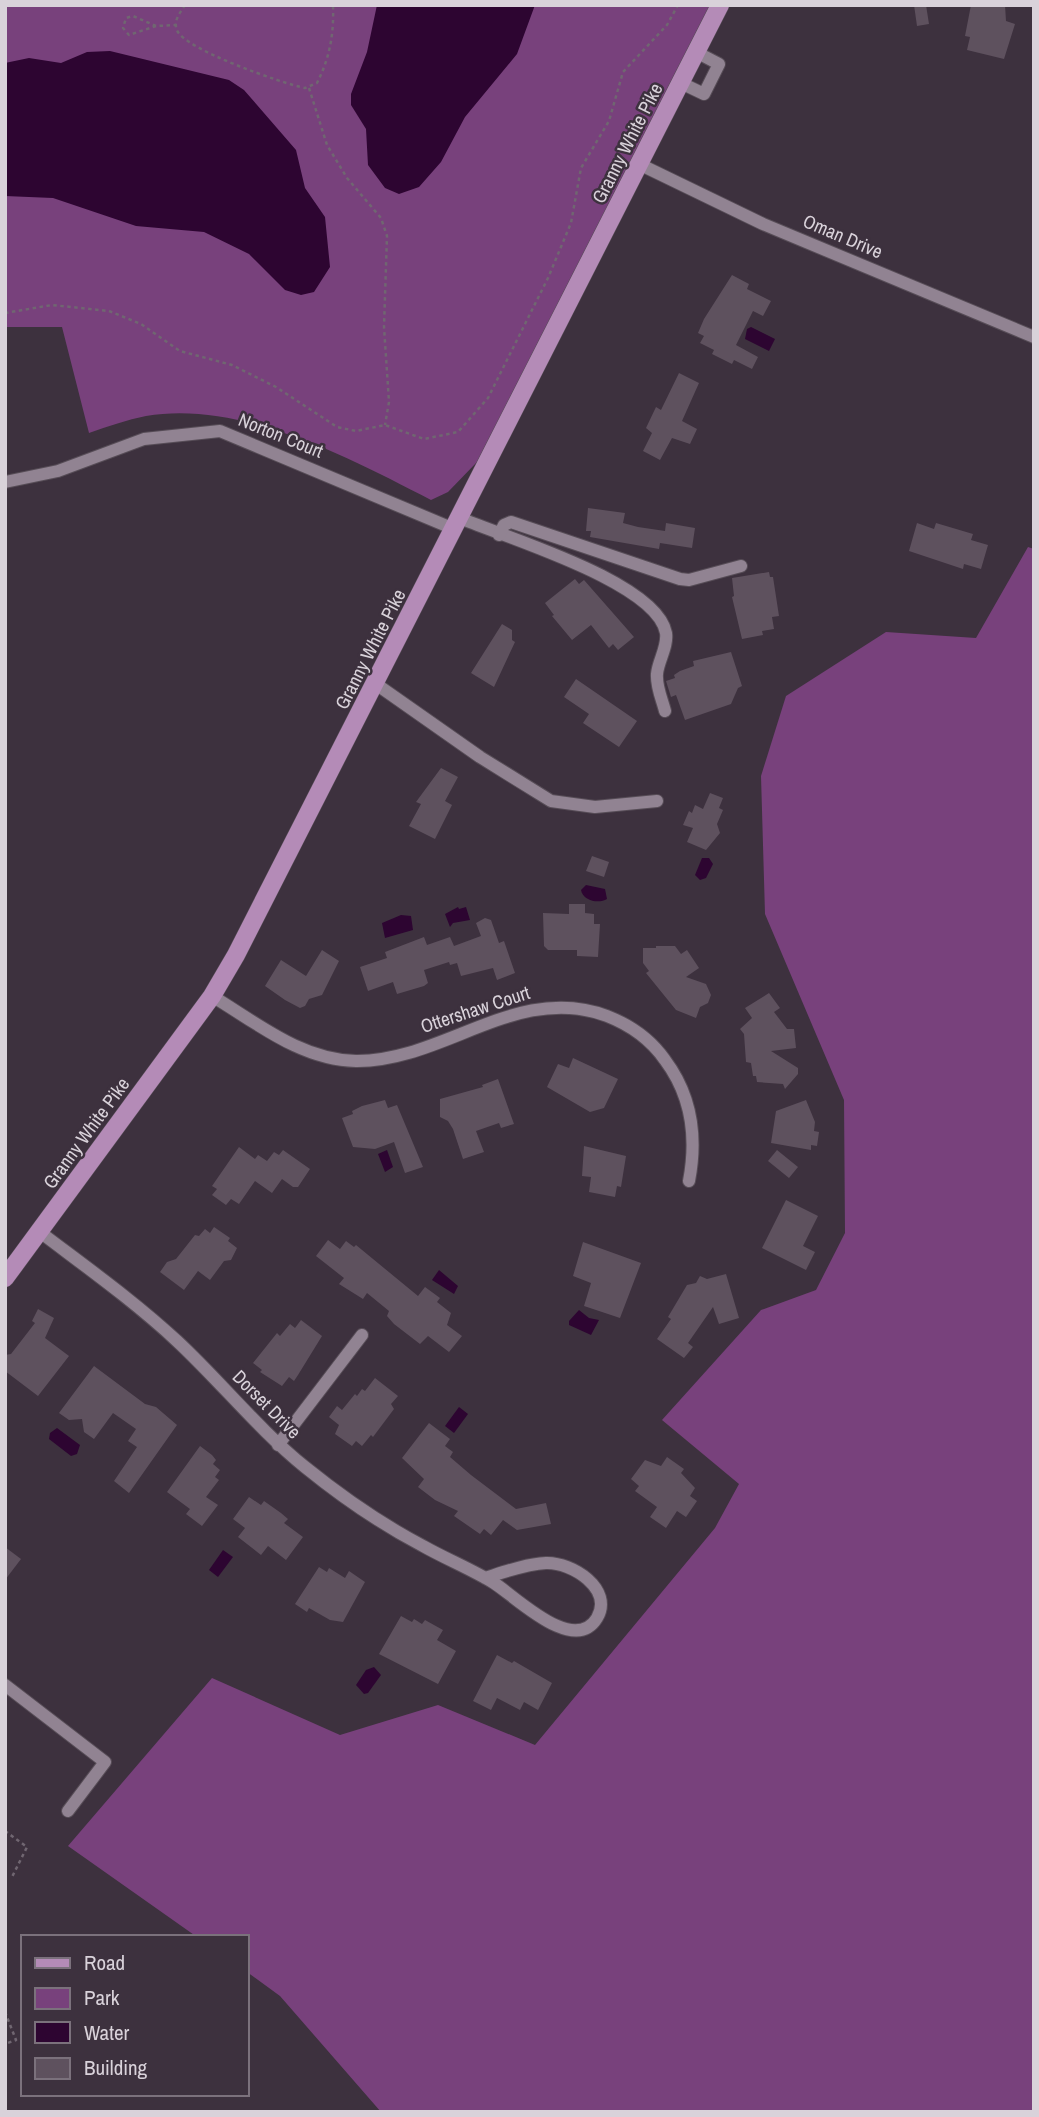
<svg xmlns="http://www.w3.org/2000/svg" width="1039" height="2117" font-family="'Archivo Narrow',sans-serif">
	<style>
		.green { fill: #78417c }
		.water { fill: #2d0531 }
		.building { fill: #5e515e }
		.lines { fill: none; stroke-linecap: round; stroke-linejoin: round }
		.minor-casing { stroke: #574d57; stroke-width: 14 }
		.major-casing { stroke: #574d57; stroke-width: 19 }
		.path { stroke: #706671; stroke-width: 2.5; stroke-dasharray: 3.5 3.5; stroke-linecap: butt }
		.minor { stroke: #918392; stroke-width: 12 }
		.major { stroke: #b48bb7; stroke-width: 18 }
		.labels { text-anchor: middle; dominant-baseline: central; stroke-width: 5; stroke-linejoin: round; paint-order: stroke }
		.street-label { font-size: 19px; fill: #d9d2da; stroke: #3d313e }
	</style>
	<rect width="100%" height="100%" fill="#3d313e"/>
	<!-- green -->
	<g class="green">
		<path d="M5,5h705l-233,457 -29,30 -17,8c-82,-42 -190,-100 -285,-84 -19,4 -38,10 -57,17l-27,-106h-57z"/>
		<polygon points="1028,547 1034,549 1034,2112 381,2112 280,1996 247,1972 247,1937 197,1937 68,1846 212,1678 340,1735 438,1705 535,1745 715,1528 739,1484 662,1420 761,1310 816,1290 845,1233 844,1100 765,914 761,776 786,696 886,632 976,638"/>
	</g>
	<!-- water -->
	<g class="water">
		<polygon points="377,5 535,5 517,54 465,117 441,162 419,187 399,194 385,188 368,165 366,129 351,105 351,94 367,52"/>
		<polygon points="110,51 229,80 244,90 296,150 305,188 325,217 330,267 314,292 301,295 285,290 249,254 204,232 136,226 53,198 5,196 5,63 29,58 61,63 87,52"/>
		<polygon points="751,327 775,339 769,351 745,339 747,329"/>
		<polygon points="702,858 709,858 713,864 706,878 700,880 695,875"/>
		<path d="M586,885l19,4 2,10c-8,5 -24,2 -26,-9z"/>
		<polygon points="458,907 459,909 466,907 470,920 453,923 450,927 445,914"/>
		<polygon points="401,915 411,916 413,930 385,938 382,923"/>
		<polygon points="387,1150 393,1167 385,1172 378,1154"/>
		<polygon points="439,1270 458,1286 454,1294 432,1280"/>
		<polygon points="579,1310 589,1318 599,1320 591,1335 569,1325 569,1321"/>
		<polygon points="459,1407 468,1414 454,1433 445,1426"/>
		<polygon points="57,1428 80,1445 77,1454 71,1456 49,1439 50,1433"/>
		<polygon points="223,1550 233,1557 218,1577 209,1570"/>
		<polygon points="374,1667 381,1675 368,1693 364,1694 356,1685 366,1670"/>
	</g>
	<!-- building -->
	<g class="building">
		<polygon points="914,5 926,5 929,24 917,26"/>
		<polygon points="971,5 1005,5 1006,21 1015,24 1004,59 967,50 970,37 965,36"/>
		<polygon points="732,275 749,284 747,289 771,301 763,316 753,311 736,345 758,357 752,369 734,360 732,364 712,354 714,350 700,343 704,336 698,333 704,319"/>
		<polygon points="679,373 699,383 682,421 697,429 690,444 672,438 660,460 643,451 652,433 646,428 656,407 661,410"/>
		<polygon points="588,508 625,513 623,523 638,527 665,531 666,523 695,528 692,548 660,543 659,549 590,537 591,531 586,531"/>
		<polygon points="917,523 934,529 936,523 973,534 971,540 988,545 981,569 964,564 963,569 909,551"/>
		<polygon points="769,572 770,577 773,577 779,616 772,617 774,629 762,631 763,635 742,639 732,597 734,596 732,578"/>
		<polygon points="575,579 579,584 584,580 634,637 618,650 613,644 609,648 591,625 572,640 552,616 554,615 545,603"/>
		<polygon points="502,624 512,630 512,640 515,642 494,687 471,673"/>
		<polygon points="731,652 742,686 738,688 731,704 685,720 676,695 671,697 666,681 675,678 674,675 680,671 694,666 693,661"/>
		<polygon points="576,679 637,721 619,747 583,723 589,714 564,697"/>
		<polygon points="441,768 458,777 445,801 452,805 435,839 409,826 421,804 416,802"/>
		<polygon points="710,793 723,798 719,808 723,810 717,824 720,833 706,850 687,842 693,828 683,825 689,811 692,813 695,805 703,809"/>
		<polygon points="592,856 609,862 604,877 586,871"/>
		<polygon points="569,904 585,904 585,913 594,914 594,924 600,924 598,957 577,956 577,950 548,950 544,946 543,913 569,914"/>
		<polygon points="485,918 491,920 499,943 504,941 515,973 497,980 493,968 461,976 457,963 450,965 449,962 424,970 428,983 424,986 397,994 393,982 368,991 360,967 387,958 385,952 424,937 427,945 450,937 454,946 481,936 476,923"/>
		<polygon points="656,946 675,946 681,954 687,950 699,968 686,977 706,984 711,995 708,1003 700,1007 696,1018 676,1010 646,973 649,971 643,963 643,948 656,948"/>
		<polygon points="322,950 339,961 322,995 309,999 305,1006 300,1008 285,1000 265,986 281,960 306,976"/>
		<polygon points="769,993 780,1008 774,1012 787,1029 794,1029 796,1048 771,1051 798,1068 798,1074 785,1089 783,1084 757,1082 756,1076 753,1076 751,1063 746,1062 744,1034 740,1029 752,1018 745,1008"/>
		<polygon points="573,1058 618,1079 604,1108 590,1112 547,1087 558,1064 569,1068"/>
		<polygon points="498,1079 514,1124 501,1128 499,1123 476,1131 484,1152 463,1159 453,1129 448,1121 440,1117 440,1099 483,1087 482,1085"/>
		<polygon points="385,1100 388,1108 397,1105 423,1167 405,1173 394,1142 375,1149 353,1147 342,1118 353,1114 352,1111 362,1106"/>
		<polygon points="806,1100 815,1122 814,1131 819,1132 817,1146 811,1145 811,1150 771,1143 776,1111"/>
		<polygon points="584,1146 626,1156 621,1187 617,1186 615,1197 589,1192 591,1177 582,1176"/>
		<polygon points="239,1147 255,1159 258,1155 267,1161 274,1152 279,1155 283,1150 310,1169 298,1187 293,1187 282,1179 272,1193 255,1181 239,1204 231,1199 226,1205 212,1195 217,1189 212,1186"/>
		<polygon points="777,1150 798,1167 789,1178 768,1161"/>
		<polygon points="786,1200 818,1216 803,1246 815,1252 806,1270 762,1248"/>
		<polygon points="214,1227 230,1238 228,1241 237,1248 231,1260 224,1261 210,1280 198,1271 184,1290 160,1272 167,1262 176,1259 195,1235 199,1236 205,1229 210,1233"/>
		<polygon points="328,1240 340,1249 346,1241 354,1247 356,1245 418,1296 425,1287 440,1298 437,1302 451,1313 447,1325 462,1336 449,1352 428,1336 420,1344 394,1324 387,1316 389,1311 367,1293 363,1299 339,1284 344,1278 316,1256"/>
		<polygon points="583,1242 641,1263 620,1318 584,1306 591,1283 573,1276"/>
		<polygon points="726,1274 739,1318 719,1324 713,1307 688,1343 693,1347 684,1358 657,1339 671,1319 668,1317 687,1285 696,1283 700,1276 707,1279"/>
		<polygon points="38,1309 54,1318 45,1338 69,1356 38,1396 5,1371 5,1355 11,1354 35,1323 32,1321"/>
		<polygon points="301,1320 322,1336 298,1375 294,1381 289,1377 282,1386 260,1372 262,1370 253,1363 277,1333 280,1336 290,1324 295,1328"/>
		<polygon points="94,1366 145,1404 156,1407 177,1425 129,1493 114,1481 137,1447 128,1441 136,1429 113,1413 94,1439 84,1432 82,1419 69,1420 59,1413"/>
		<polygon points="375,1378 398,1396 391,1404 394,1409 373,1437 371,1435 362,1446 356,1441 352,1446 335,1434 339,1425 329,1417 337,1406 342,1410 355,1394 357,1396 362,1389 365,1391"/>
		<polygon points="429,1423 450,1439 445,1446 453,1452 450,1457 471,1475 516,1509 546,1503 551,1524 517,1530 503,1520 491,1535 484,1529 480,1534 454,1516 458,1511 435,1500 418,1487 424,1479 402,1458"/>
		<polygon points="200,1446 212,1455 216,1460 213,1464 220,1470 215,1477 219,1480 206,1497 218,1505 202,1526 186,1514 190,1509 167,1492"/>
		<polygon points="667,1457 684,1469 681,1473 695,1488 690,1496 697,1501 686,1517 677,1511 666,1528 650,1517 657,1507 635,1491 639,1486 631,1479 645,1460 661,1466"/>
		<polygon points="249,1497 261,1505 264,1501 281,1513 288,1519 284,1523 303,1537 286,1560 268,1546 261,1555 238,1537 245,1528 233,1519"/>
		<polygon points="5,1547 21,1559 5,1580"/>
		<polygon points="319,1567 327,1572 329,1568 345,1578 349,1571 365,1582 343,1622 330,1620 309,1608 307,1612 295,1604"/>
		<polygon points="401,1616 412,1622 414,1619 422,1624 425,1620 443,1630 437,1640 456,1651 438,1684 379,1654"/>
		<polygon points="497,1655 512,1663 514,1661 552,1683 538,1710 524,1702 520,1710 497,1698 491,1710 473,1701"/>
	</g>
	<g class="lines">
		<defs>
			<g id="minor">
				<polyline points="681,83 704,94 719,64 696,52"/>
				<polyline points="639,164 763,224 1034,337"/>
				<polyline points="5,482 58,471 144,439 220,431 454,529"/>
				<path d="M460,518c44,19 197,64 206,115 2,14 -8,28 -9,41 -1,13 5,25 8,37"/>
				<polyline points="499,535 504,525 511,522 680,579 689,580 741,566"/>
				<polyline points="376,684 480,757 551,801 595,807 657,801"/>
				<path d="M212,996c45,27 89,64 144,65 87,1 162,-79 251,-45 23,9 44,24 58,44 27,36 32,79 24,121"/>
				<path d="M40,1232c46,35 94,69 137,109 44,41 81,88 128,126 37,30 76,57 118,79 23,13 48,23 71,37 21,13 80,73 103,35 17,-29 -25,-56 -51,-55 -20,1 -42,9 -61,15"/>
				<polyline points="278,1445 362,1335"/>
				<polyline points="5,1685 105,1762 68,1811"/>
			</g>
			<polyline id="major" points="5,1278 212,996 236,955 720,5"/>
		</defs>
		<!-- minor casing -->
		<use href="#minor" class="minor-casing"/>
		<!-- major casing -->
		<use href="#major" class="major-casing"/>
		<!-- path -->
		<g class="path">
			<path d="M185,5c-5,8 -12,16 -8,25 6,19 107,54 128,58l12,-5c13,-26 17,-49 16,-78"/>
			<polyline points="156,26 133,16 126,18 123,28 129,35 156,26 176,25"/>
			<polyline points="309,88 327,145 347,178 381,218 387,236 384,327 389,402 385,425"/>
			<polyline points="5,313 52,305 109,311 141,324 180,351 232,365 276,387 337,427 356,431 385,425 424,439 458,432 488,398 548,278 571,223 581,168 609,121 623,72 667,25 678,5"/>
			<polyline points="5,1831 27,1847 12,1877"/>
			<polyline points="5,2012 16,2040 5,2044"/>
		</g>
		<!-- minor -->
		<use href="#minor" class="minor"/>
		<!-- major -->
		<use href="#major" class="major"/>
	</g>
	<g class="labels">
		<!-- street labels -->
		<g class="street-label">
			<text transform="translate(627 143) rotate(-63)">Granny White Pike</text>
			<text transform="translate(843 236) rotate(23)">Oman Drive</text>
			<text transform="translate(281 435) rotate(22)">Norton Court</text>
			<text transform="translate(370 649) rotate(-63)">Granny White Pike</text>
			<text transform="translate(475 1009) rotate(-18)">Ottershaw Court</text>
			<text transform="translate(86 1133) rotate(-54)">Granny White Pike</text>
			<text transform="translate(267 1404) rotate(45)">Dorset Drive</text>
		</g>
	</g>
	<!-- border -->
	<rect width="1039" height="2117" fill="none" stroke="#d9d2da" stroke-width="14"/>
	<!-- legend -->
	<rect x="21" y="1935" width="228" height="161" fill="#3d313e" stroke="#7b717c" stroke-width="2"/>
	<rect x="35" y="1958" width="35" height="10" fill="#b48bb7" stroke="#7b717c" stroke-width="2"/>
	<text x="84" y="1970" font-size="21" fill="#d9d2da">Road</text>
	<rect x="35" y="1988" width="35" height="21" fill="#78417c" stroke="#7b717c" stroke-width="2"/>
	<text x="84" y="2005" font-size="21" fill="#d9d2da">Park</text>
	<rect x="35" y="2022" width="35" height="21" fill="#2d0531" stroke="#7b717c" stroke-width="2"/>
	<text x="84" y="2040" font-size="21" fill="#d9d2da">Water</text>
	<rect x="35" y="2058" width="35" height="21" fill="#5e515e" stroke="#7b717c" stroke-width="2"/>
	<text x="84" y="2075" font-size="21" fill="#d9d2da">Building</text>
</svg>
